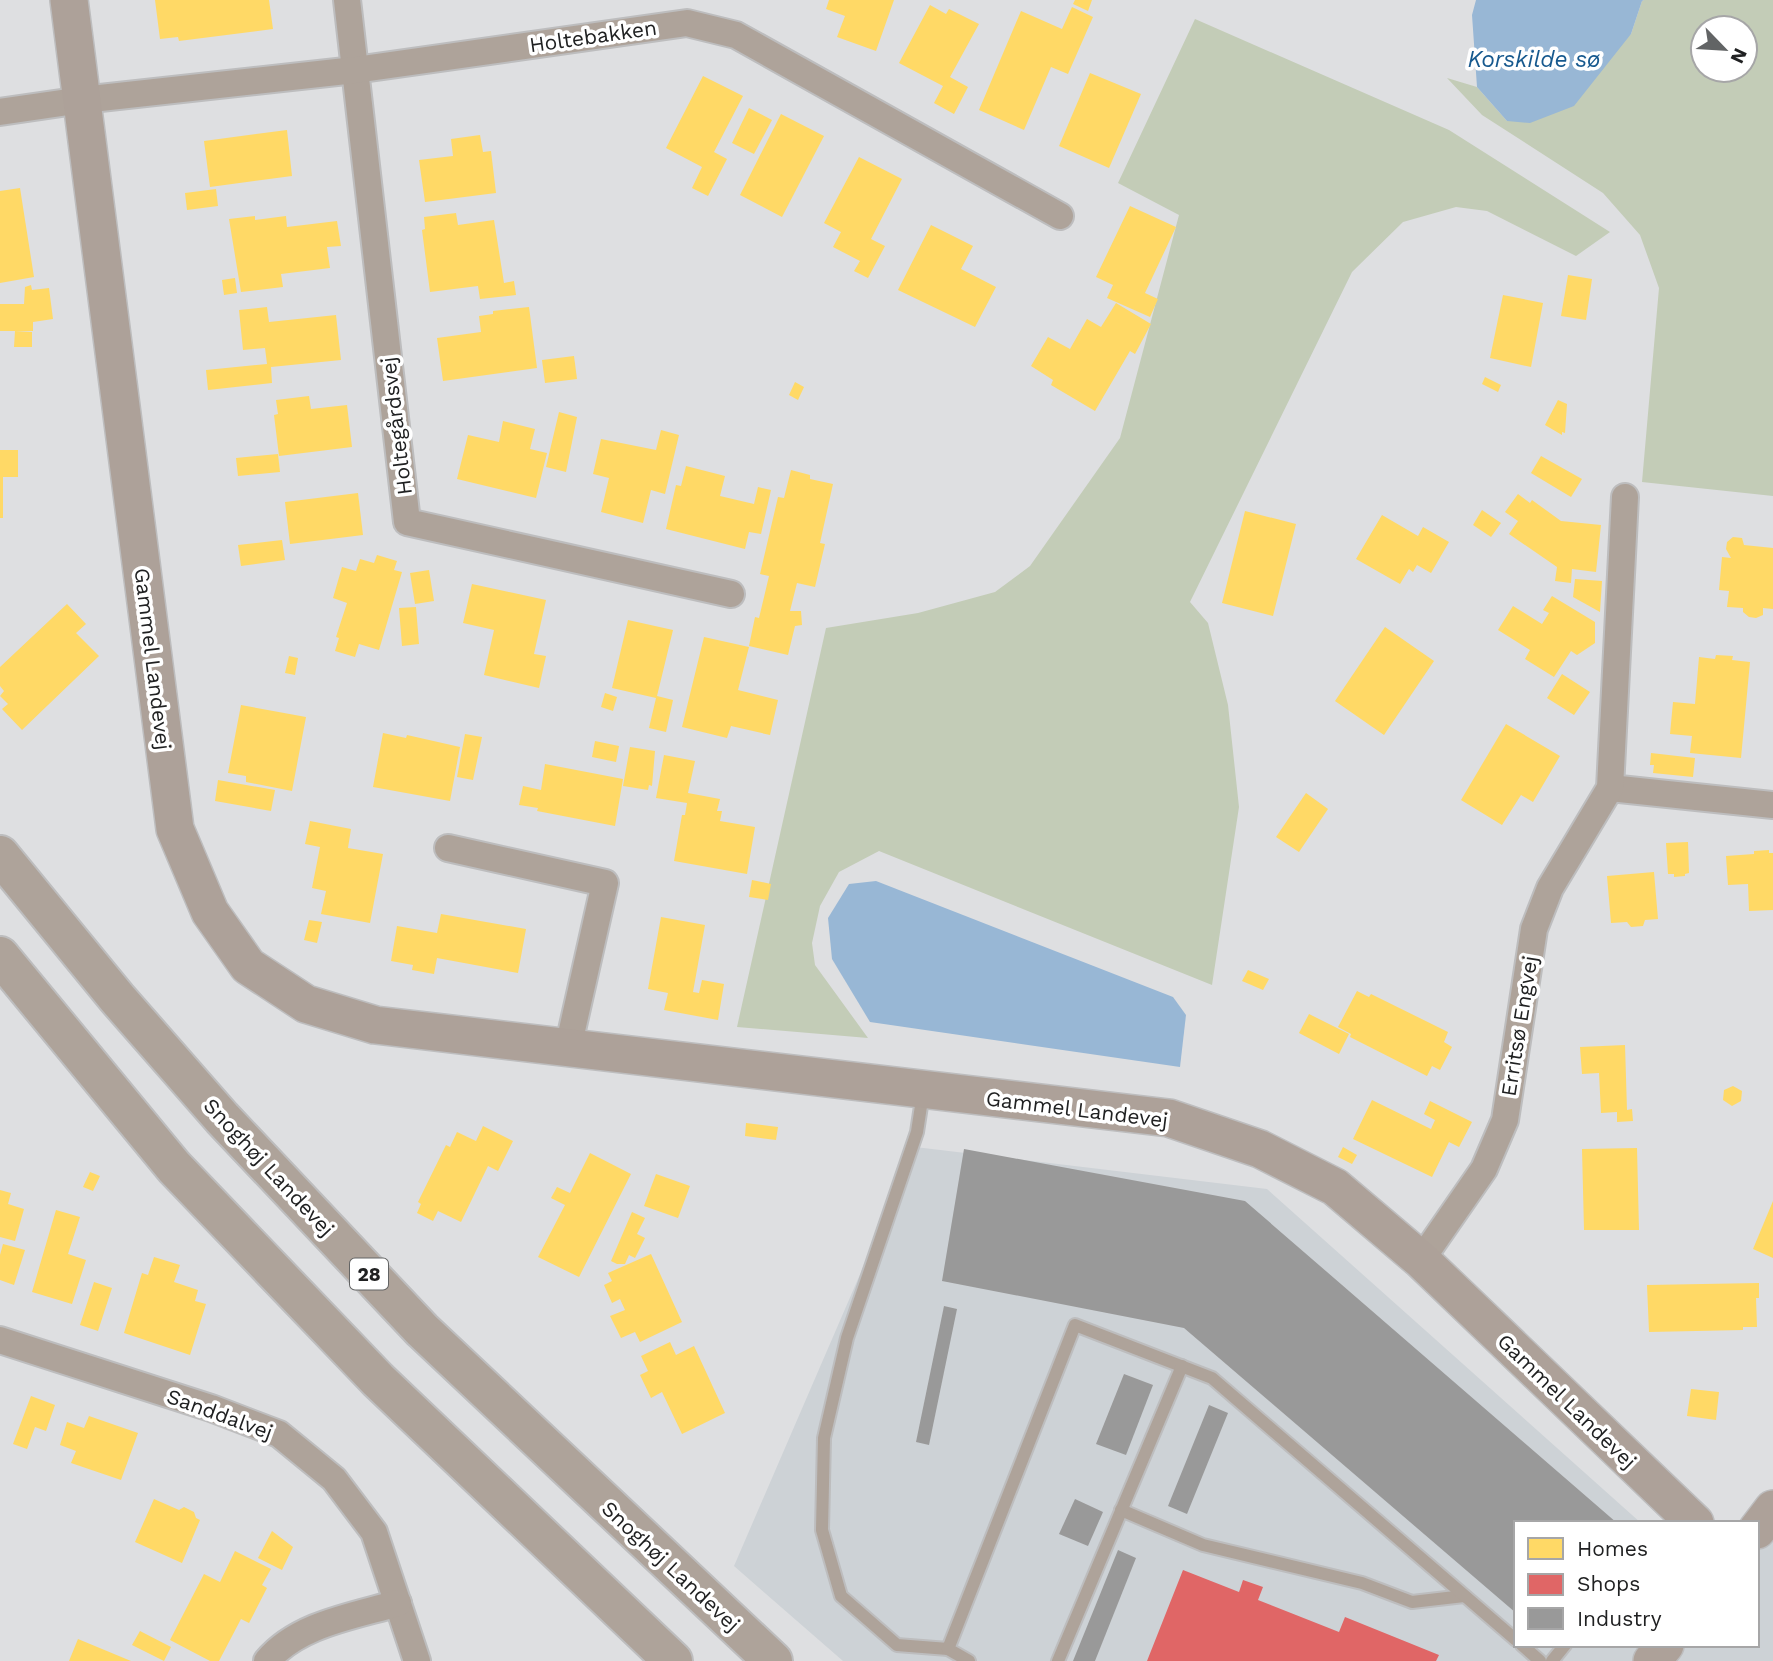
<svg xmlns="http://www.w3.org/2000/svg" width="1773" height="1661" font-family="'Work Sans',sans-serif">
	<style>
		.built { fill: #cdd2d6 }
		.green { fill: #c3ccb7; fill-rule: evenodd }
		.water { fill: #98b7d5 }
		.homes { fill: #ffd966 }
		.shops { fill: #e06666 }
		.industry { fill: #999 }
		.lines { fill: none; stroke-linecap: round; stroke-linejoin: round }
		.lane-casing { stroke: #bdbdbe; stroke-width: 16 }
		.street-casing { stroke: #bdbdbe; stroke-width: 30 }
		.secondary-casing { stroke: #bdbdbe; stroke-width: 40 }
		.primary-casing { stroke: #bdbdbe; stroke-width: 42 }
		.lane { stroke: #aea39a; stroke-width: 12 }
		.street { stroke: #aea39a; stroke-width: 26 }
		.secondary { stroke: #ada199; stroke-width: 37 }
		.primary { stroke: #aea39a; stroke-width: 38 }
		.labels { text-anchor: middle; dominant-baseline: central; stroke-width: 7; stroke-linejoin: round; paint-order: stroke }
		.shield { fill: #fff; stroke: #636464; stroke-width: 2 }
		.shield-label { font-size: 19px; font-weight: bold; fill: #202122 }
		.street-label { font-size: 21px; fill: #202122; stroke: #fff }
		.water-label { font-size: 23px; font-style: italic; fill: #17598e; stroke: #fff }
	</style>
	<rect width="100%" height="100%" fill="#dedfe1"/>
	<!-- built -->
	<polygon class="built" points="915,1147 1267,1189 1641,1523 1516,1523 1516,1645 1757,1645 1757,1531 1773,1526 1773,1661 843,1661 734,1566"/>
	<!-- green -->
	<g class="green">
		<path d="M1644,0h129v496l-131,-14 17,-194 -19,-53 -37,-42 -121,-78 -35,-37 30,9 30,34 124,-87 11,-33zM1703,28h42v42h-42z"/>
		<polygon points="1195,19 1449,130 1610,232 1576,256 1487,211 1456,207 1403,222 1352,272 1190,602 1208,623 1228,705 1239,807 1212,985 879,851 839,872 820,906 812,943 815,965 868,1038 737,1027 826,628 918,613 995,592 1030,566 1120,438 1179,215 1118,183"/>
	</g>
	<!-- water -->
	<g class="water">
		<polygon points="1476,0 1644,0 1642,1 1631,34 1574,106 1530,123 1507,121 1477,87 1472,15"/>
		<polygon points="876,881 1173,997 1186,1015 1180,1067 870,1022 832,959 828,918 849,884"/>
	</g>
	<!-- homes -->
	<g class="homes">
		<polygon points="155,0 269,0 273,29 179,41 178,37 160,39"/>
		<polygon points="829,0 894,0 876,51 837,37 845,16 826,9"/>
		<polygon points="1075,0 1092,0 1088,11 1073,4"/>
		<polygon points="930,5 946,14 949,9 979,24 950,77 968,87 954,114 934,103 943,86 899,63"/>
		<polygon points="1072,7 1093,17 1068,74 1051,67 1024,130 979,110 1021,11 1062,29"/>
		<polygon points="1090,73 1141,94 1109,168 1059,146"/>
		<polygon points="703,76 743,96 714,152 727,159 708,196 692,188 702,167 666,148"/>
		<polygon points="749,108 772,120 754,154 732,143"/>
		<polygon points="781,114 824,136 782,217 740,195"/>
		<polygon points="287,130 292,176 210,187 204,141"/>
		<polygon points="480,135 483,152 491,151 496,193 425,202 419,160 453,156 451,139"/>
		<polygon points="859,157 902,179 871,239 885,246 868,278 854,271 860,261 833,247 841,232 824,223"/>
		<polygon points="20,188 34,277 0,283 0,191"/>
		<polygon points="216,189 218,206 187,210 185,193"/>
		<polygon points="1130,206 1176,227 1145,293 1158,299 1150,317 1107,298 1113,285 1096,277"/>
		<polygon points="456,213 458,225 494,220 504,283 514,281 516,295 480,299 478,286 430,292 422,230 425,229 424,217"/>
		<polygon points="255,216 255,220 286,216 287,227 337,221 341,246 327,247 330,268 281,274 283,287 241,292 229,219"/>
		<polygon points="931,225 973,246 961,269 996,287 975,327 898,290"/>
		<polygon points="1568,275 1592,279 1586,320 1561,316"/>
		<polygon points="235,278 237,293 224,295 222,280"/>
		<polygon points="31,285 32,290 49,288 53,319 33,322 33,331 0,331 0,304 24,304 25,287"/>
		<polygon points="1503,295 1543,303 1531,367 1490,358"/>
		<polygon points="1116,303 1151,324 1135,354 1130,351 1095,411 1051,385 1053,380 1031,366 1048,337 1070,349 1087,319 1101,327"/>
		<polygon points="267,307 269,322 336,315 341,360 271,367 272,383 208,390 206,370 267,364 265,348 243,350 239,310"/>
		<polygon points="529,307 537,368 443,381 437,338 481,332 479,316 493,314 493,311"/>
		<polygon points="15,331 32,332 32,347 14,347"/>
		<polygon points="574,356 577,379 545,383 542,360"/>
		<polygon points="1485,377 1501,385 1498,392 1482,384"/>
		<polygon points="795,382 804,387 798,400 789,395"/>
		<polygon points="309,396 311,409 347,405 352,447 279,456 274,415 278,414 276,400"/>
		<polygon points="1558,400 1567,404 1565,433 1562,432 1562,435 1545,425"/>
		<polygon points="559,412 577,417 566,472 546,467"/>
		<polygon points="503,421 535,429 530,449 547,453 536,498 457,479 468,435 499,442"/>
		<polygon points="661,430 679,435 665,494 651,490 643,523 601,512 609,478 593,474 601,439 656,450"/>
		<polygon points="0,450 18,450 18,477 3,477 3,518 0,518"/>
		<polygon points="278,454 280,472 238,476 236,458"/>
		<polygon points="1541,456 1582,479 1571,497 1531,473"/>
		<polygon points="686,466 725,476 720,496 754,504 758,487 771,490 761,534 749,532 745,549 666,529 676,485 681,486"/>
		<polygon points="791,470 810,475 810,479 833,484 820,543 825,544 815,587 797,583 790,611 801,611 802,625 795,626 788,655 749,646 755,617 759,618 769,576 760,574 778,497 784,498"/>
		<polygon points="358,493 363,535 290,544 285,502"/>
		<polygon points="1518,494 1530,503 1532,500 1561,521 1601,525 1596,572 1572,569 1571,583 1555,581 1557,567 1509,534 1518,521 1505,512"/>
		<polygon points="1482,510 1501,523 1491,537 1473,525"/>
		<polygon points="1245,511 1296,524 1273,616 1222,603"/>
		<polygon points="1382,515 1418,536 1423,527 1449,542 1431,573 1417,565 1413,572 1409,569 1400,584 1356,559"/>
		<polygon points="1733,537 1742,538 1744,545 1773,548 1773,609 1763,608 1763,615 1756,618 1749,617 1743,612 1743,608 1727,607 1729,591 1719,590 1722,557 1731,558 1726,549 1727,542"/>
		<polygon points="282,540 285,560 241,566 238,545"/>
		<polygon points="377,555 397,561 394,570 402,572 379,650 359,644 355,657 335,651 339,638 336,637 347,603 333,598 342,567 356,571 360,559 374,563"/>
		<polygon points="429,570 434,601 415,604 410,573"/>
		<polygon points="1575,579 1602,581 1600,612 1573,597"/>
		<polygon points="472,584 546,600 534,654 546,656 539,688 484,675 494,630 463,623"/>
		<polygon points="1552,596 1595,622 1595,643 1577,655 1571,651 1554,677 1525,659 1530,650 1498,630 1513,606 1542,624 1549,613 1543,610"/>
		<polygon points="67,604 86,624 76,633 99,656 22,730 2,709 8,704 0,696 4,691 0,686 0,667"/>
		<polygon points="416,607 419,644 402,646 399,608"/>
		<polygon points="628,620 673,630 657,696 673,700 666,732 649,728 656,698 612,688"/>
		<polygon points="1385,627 1434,661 1384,735 1335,701"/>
		<polygon points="704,637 749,647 738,690 778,700 770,735 731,726 727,738 682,727"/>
		<polygon points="1716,655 1733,656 1732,660 1750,662 1741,758 1690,753 1692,736 1670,734 1673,702 1695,704 1699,657 1715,659"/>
		<polygon points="289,656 298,658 295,675 285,673"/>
		<polygon points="1562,674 1590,692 1574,715 1547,698"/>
		<polygon points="605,693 617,697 613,711 601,707"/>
		<polygon points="241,705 306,717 292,791 246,782 246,776 228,773"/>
		<polygon points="1506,724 1560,756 1533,802 1521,795 1502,825 1461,800"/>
		<polygon points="383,733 406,738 407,735 460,747 450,801 373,787"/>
		<polygon points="465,734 482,737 473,780 457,777"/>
		<polygon points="595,741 619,746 616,762 592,757"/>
		<polygon points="630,747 655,751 652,786 649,785 648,790 623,786"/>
		<polygon points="1651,753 1695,758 1693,777 1653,773 1654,765 1650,765"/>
		<polygon points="664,755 695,761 688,793 720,799 717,811 722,811 720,821 755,827 747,874 674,861 682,815 685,815 687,803 656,798"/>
		<polygon points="545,764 623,779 615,826 537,811 538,808 519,805 523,786 541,790"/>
		<polygon points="218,780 275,790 271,811 215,801"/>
		<polygon points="1306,793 1328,809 1299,852 1276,837"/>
		<polygon points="310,821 351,829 348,848 383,854 370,923 321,914 326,891 312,888 320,847 305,844"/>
		<polygon points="1688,842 1689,873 1685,874 1685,876 1674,877 1674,874 1668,874 1666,843"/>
		<polygon points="1769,850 1769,853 1773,853 1773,910 1749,911 1748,884 1728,885 1726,856 1754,854 1754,851"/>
		<polygon points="1654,872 1658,919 1645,920 1643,926 1631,927 1627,922 1611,923 1607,876"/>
		<polygon points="752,880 771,884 768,900 749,897"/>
		<polygon points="441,914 526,929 518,973 437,958 434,974 412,970 413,965 391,961 397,926 437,933"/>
		<polygon points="661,917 705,925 693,992 699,993 702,980 724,984 718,1020 664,1010 668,993 648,989"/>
		<polygon points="309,920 322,922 317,943 304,940"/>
		<polygon points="1248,970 1269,979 1263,990 1242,981"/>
		<polygon points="1357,991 1369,997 1371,994 1448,1032 1444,1042 1452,1047 1440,1070 1432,1066 1427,1076 1350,1037 1351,1034 1338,1027"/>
		<polygon points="1309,1014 1349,1034 1339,1054 1299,1033"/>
		<polygon points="1625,1045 1627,1110 1632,1109 1633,1121 1617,1122 1617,1112 1601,1113 1599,1073 1582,1074 1580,1047"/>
		<polygon points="1733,1086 1742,1091 1741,1101 1732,1106 1723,1100 1724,1090"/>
		<polygon points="1372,1100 1431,1129 1435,1120 1424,1114 1430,1101 1472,1122 1459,1147 1449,1142 1432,1177 1353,1139"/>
		<polygon points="746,1123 778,1127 776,1140 745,1136"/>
		<polygon points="483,1126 513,1141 498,1171 488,1166 461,1222 438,1211 433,1221 417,1213 421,1204 418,1202 446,1145 450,1147 457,1132 476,1141"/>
		<polygon points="1343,1147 1357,1155 1352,1164 1338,1157"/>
		<polygon points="1637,1148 1639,1230 1584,1230 1582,1149"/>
		<polygon points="590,1153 631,1174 579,1277 538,1257 565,1205 551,1198 557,1187 570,1193"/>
		<polygon points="90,1172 100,1176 93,1191 83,1187"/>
		<polygon points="656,1174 690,1186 678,1218 644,1206"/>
		<polygon points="0,1190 11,1193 8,1204 24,1209 15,1241 0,1237"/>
		<polygon points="1773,1201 1773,1258 1753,1249"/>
		<polygon points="56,1210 80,1217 68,1254 86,1260 72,1304 32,1292"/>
		<polygon points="632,1212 645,1218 637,1234 645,1238 635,1258 629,1255 625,1264 617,1264 611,1261"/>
		<polygon points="3,1244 25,1250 14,1285 0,1280 0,1255"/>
		<polygon points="651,1254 682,1322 640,1342 635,1332 621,1338 610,1316 625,1310 620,1299 612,1303 604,1285 612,1281 608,1273"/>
		<polygon points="154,1257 180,1265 174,1282 198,1290 195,1301 206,1304 190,1355 124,1333 142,1273 148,1275"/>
		<polygon points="94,1282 112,1288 98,1331 80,1325"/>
		<polygon points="1759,1283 1759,1298 1756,1298 1757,1327 1743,1327 1743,1330 1649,1332 1647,1285"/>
		<polygon points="670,1342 676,1355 694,1346 725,1413 682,1434 662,1392 651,1398 640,1375 648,1371 641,1356"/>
		<polygon points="1691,1389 1719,1392 1716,1420 1687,1416"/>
		<polygon points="31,1396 55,1405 46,1431 35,1427 27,1449 13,1444"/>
		<polygon points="89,1416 138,1433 121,1480 71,1463 76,1451 60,1445 67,1422 84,1428"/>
		<polygon points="154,1499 179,1510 184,1507 194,1512 196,1518 200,1520 182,1563 135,1542"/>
		<polygon points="272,1531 293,1547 282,1570 258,1558"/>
		<polygon points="235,1551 271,1569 262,1585 267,1588 249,1623 241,1619 219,1661 210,1661 170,1640 204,1574 220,1582"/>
		<polygon points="140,1631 171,1647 164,1661 132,1645"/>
		<polygon points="78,1639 131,1661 69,1661"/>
	</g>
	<!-- shops -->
	<polygon class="shops" points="1183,1570 1239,1592 1243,1580 1263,1587 1258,1600 1339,1632 1345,1617 1439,1655 1436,1661 1147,1661"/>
	<!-- industry -->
	<g class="industry">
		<polygon points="964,1149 1245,1201 1617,1523 1516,1523 1516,1613 1184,1328 942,1281"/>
		<polygon points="944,1306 957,1309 929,1445 916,1442"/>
		<polygon points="1124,1374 1153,1385 1126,1455 1096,1444"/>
		<polygon points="1209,1405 1228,1413 1187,1514 1168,1506"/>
		<polygon points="1075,1499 1103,1512 1088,1546 1059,1534"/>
		<polygon points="1118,1550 1136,1558 1095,1661 1073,1661"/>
	</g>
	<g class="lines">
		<defs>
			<g id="lane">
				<polyline points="923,1093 917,1132 847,1338 824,1438 822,1530 841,1596 897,1645 948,1649"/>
				<polyline points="1121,1510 1203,1545 1362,1583 1412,1602 1464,1596"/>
				<polyline points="1522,1645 1540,1661"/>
				<polyline points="969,1661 948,1649 1075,1325 1212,1378 1516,1640"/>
				<polyline points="1058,1661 1182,1366"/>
				<polyline points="1552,1661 1565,1645"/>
			</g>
			<g id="street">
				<polyline points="347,0 407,522 731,594"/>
				<polyline points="0,112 82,100 355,70 687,23 736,35 1060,216"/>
				<polyline points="1610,788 1773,805"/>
				<polyline points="448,848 605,883 568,1048"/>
				<polyline points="1421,1260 1484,1169 1505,1120 1534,929 1550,888 1610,788 1625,497"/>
				<polyline points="0,1340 211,1408 279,1434 334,1479 374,1532 417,1661"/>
				<path d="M267,1661c31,-37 87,-45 131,-58"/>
			</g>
			<g id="secondary">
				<polyline points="69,0 175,829 210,912 248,966 306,1004 375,1025 1169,1118 1260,1149 1335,1187 1421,1260 1695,1523"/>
				<polyline points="1757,1530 1773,1509"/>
				<polyline points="1652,1661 1665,1645"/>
			</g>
			<g id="primary">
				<polyline points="0,855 117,998 222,1118 422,1330 773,1661"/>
				<polyline points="0,956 174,1167 378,1380 673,1661"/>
			</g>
		</defs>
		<!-- lane casing -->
		<use href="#lane" class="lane-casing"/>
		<!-- street casing -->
		<use href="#street" class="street-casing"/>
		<!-- secondary casing -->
		<use href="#secondary" class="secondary-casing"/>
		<!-- primary casing -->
		<use href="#primary" class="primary-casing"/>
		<!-- lane -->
		<use href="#lane" class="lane"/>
		<!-- street -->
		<use href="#street" class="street"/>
		<!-- secondary -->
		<use href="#secondary" class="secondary"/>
		<!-- primary -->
		<use href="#primary" class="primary"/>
	</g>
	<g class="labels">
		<!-- shield labels -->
		<rect class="shield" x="350" y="1258.5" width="38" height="31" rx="5"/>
		<g class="shield-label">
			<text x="369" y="1274">28</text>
		</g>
		<!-- street labels -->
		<g class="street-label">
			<text transform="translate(593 36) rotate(-8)">Holtebakken</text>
			<text transform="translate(396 426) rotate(-97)">Holtegårdsvej</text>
			<text transform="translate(153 659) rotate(83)">Gammel Landevej</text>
			<text transform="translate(1519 1026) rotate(-81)">Erritsø Engvej</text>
			<text transform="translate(1077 1109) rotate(7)">Gammel Landevej</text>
			<text transform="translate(269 1167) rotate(47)">Snoghøj Landevej</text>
			<text transform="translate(1567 1401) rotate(44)">Gammel Landevej</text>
			<text transform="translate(220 1414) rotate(20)">Sanddalvej</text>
			<text transform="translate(671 1566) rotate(43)">Snoghøj Landevej</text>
		</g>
		<!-- water labels -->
		<g class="water-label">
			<text x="1534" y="59">Korskilde sø</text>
		</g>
	</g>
	<!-- legend -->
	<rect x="1514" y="1521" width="245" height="126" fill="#ffffff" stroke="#a6a6a7" stroke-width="2"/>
	<rect x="1528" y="1538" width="35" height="21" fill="#ffd966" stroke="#a6a6a7" stroke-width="2"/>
	<text x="1577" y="1556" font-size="21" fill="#202122">Homes</text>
	<rect x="1528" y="1574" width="35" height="21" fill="#e06666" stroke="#a6a6a7" stroke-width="2"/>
	<text x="1577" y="1591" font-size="21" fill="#202122">Shops</text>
	<rect x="1528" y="1608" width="35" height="21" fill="#999999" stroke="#a6a6a7" stroke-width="2"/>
	<text x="1577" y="1626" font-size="21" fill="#202122">Industry</text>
	<!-- north arrow -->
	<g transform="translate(1724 49) rotate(115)"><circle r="33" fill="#ffffff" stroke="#a6a6a7" stroke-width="2"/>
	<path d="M0-5L12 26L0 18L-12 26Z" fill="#626465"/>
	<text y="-10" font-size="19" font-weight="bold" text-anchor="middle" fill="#202122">N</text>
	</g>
</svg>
